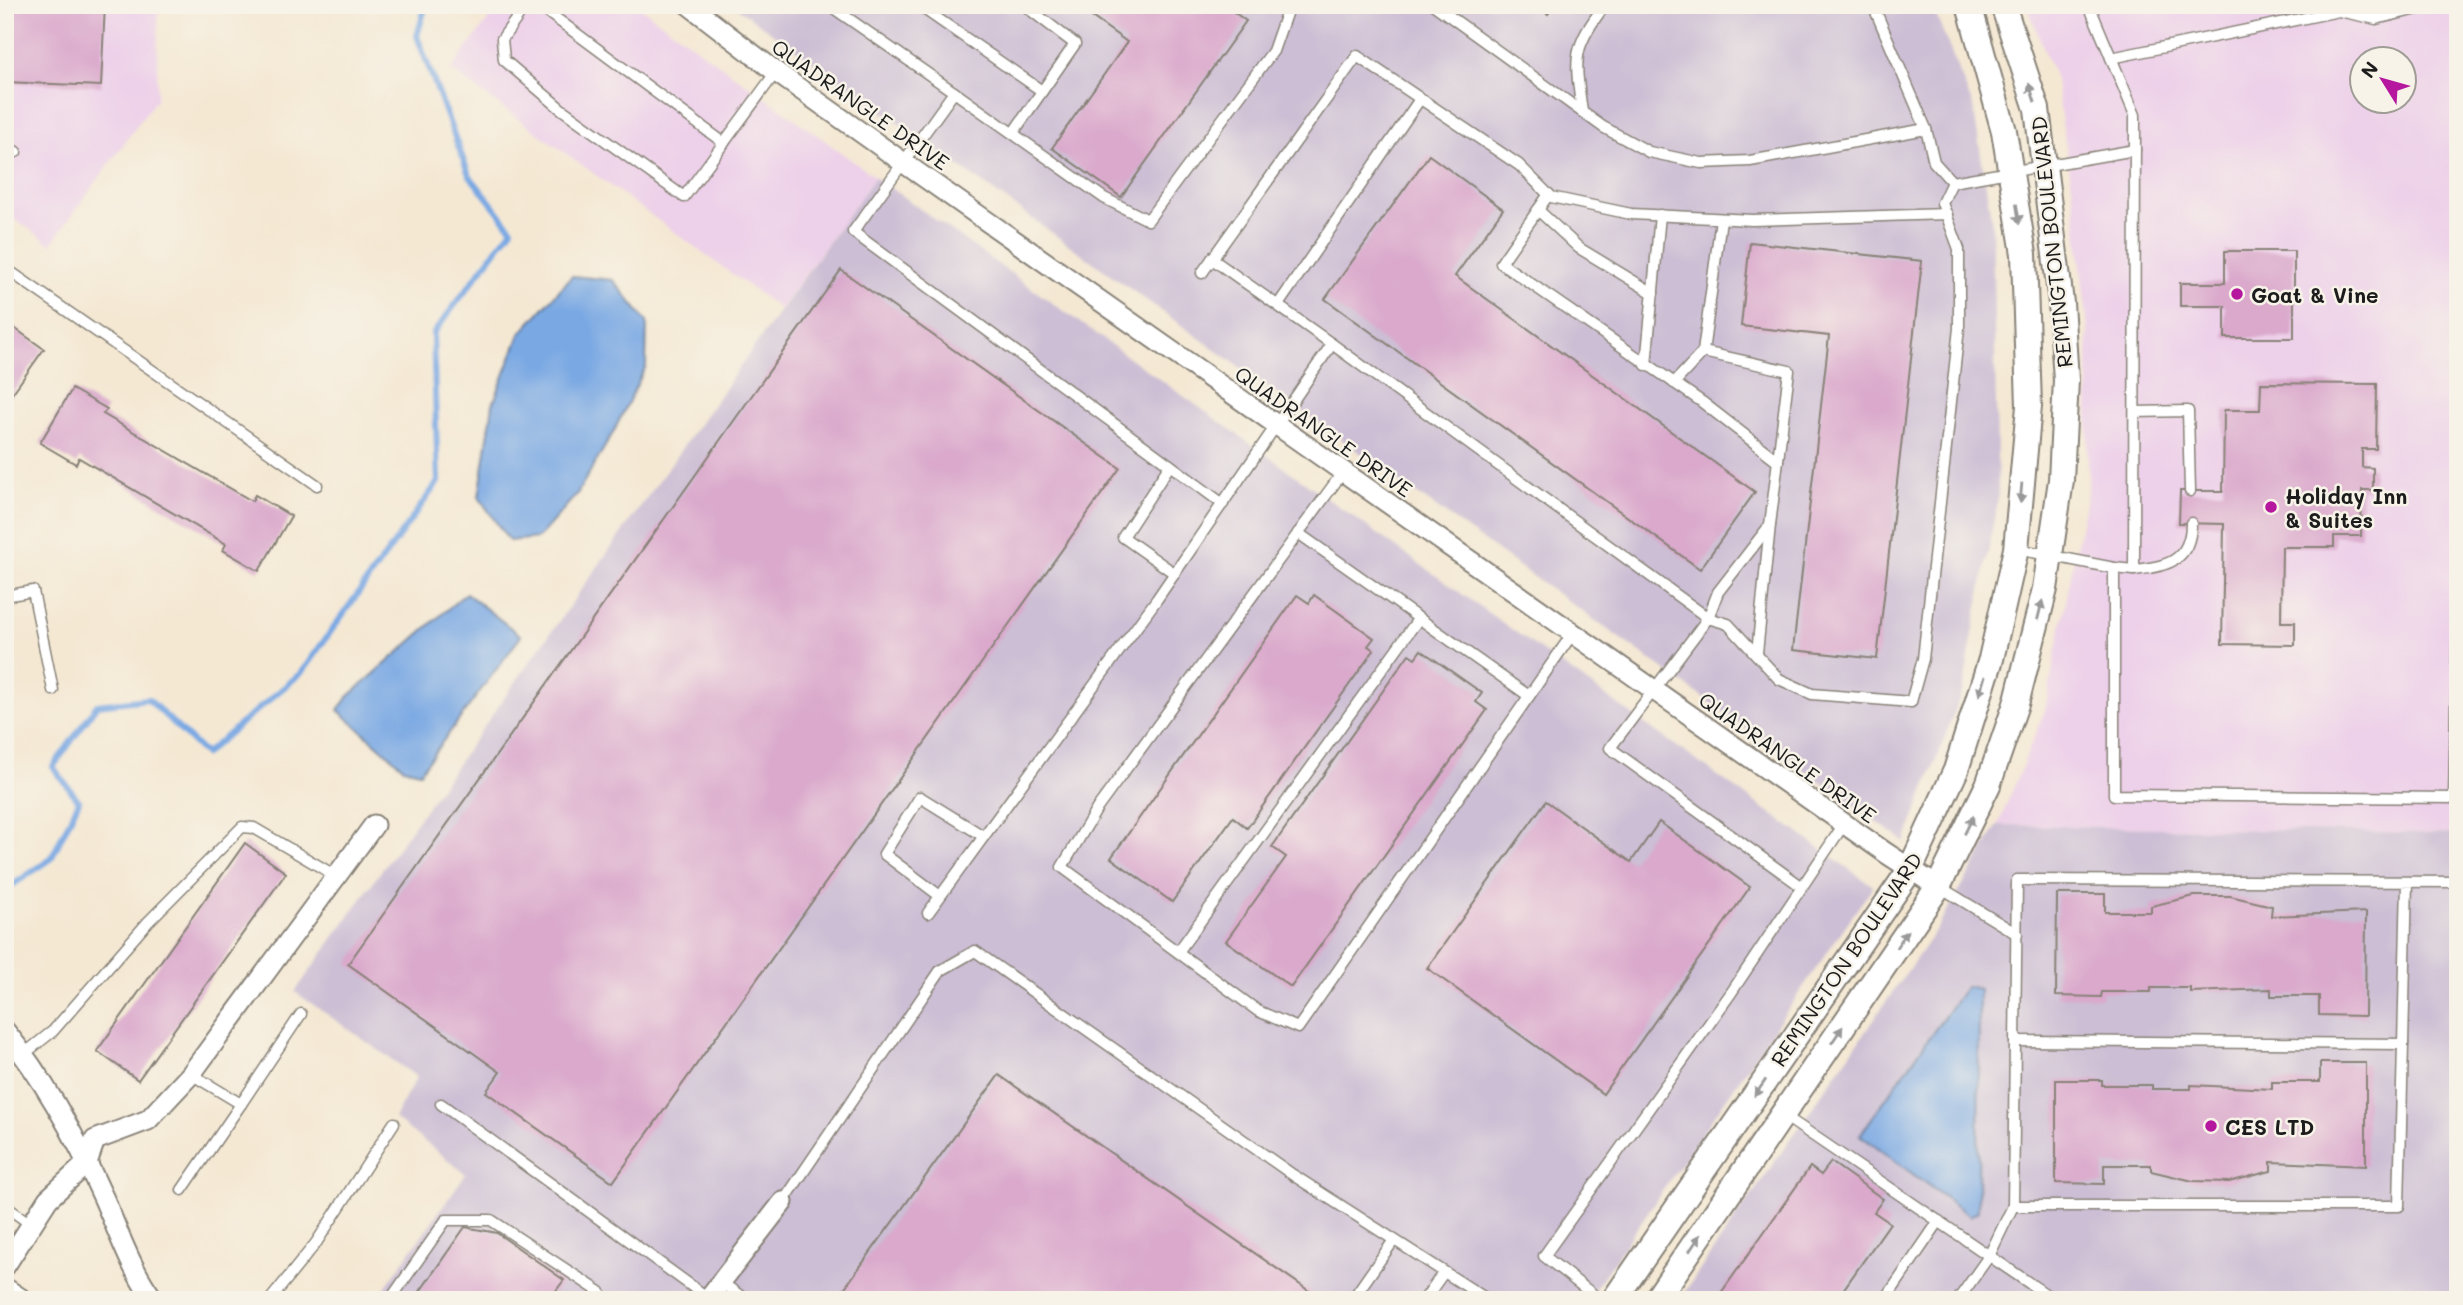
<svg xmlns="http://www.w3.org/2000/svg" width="2463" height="1305" font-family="Mali,sans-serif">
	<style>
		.built { fill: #edd0e9; fill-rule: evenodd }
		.industrial { fill: #ccbed4 }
		.water { fill: #79a8e3; stroke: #4a6280; stroke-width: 2 }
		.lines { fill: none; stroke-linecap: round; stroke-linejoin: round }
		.stream { stroke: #79a8e3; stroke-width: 6 }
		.building { fill: #daa9cc }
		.service-casing { stroke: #888278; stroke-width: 13 }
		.minor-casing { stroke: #888278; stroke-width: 23 }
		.tertiary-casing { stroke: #888278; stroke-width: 28 }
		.service { stroke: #fff; stroke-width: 10 }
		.minor { stroke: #fff; stroke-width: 19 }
		.tertiary { stroke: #fff; stroke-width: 24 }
		.oneway { fill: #999 }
		.poi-dot { fill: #b5179e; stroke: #f7f3e8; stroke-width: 2.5 }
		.labels { text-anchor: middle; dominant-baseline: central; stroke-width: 5; stroke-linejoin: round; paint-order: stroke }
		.street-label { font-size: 21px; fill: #1c1c1c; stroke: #f7f3e8 }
		.poi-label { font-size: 21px; font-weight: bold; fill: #1c1c1c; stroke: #f7f3e8; text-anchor: start }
	</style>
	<rect width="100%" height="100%" fill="#f7f3e8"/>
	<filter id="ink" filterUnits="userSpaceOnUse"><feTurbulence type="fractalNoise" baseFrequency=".0143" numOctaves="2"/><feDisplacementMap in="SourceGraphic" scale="14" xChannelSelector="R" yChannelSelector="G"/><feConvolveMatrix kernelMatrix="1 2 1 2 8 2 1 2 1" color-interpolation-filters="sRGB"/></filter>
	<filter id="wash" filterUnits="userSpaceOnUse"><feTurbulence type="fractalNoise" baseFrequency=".00686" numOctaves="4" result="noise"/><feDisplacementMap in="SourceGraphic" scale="28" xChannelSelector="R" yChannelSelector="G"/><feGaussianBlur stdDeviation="1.57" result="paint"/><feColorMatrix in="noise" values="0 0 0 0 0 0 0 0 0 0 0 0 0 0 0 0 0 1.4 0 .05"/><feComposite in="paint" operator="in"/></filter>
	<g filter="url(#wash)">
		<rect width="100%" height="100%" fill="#f4e8d3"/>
		<!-- built -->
		<g class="built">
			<polygon points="5,5 158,5 157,98 51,244 5,212"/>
			<polygon points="499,5 637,5 875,177 780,309 451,70"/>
			<path d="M2027,5h431v829l-460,-9 47,-115 43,-223v-157l-16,-145 -17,-106zM2362,60h42v42h-42z"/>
		</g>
		<!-- industrial -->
		<g class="industrial">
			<polygon points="733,5 1932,5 1973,106 1992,224 1998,497 1963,689 1905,842"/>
			<polygon points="875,177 1873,886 1587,1300 376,1300 466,1174 394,1118 417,1077 295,992"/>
			<polygon points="1998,825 2458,834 2458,1300 1679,1300 1936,930"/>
		</g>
		<!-- water -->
		<g class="water">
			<polygon points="572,276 613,280 647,322 646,366 614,431 577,494 538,538 509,541 479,497 493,404 520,334"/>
			<polygon points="466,593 521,636 420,772 404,768 338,710 348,697"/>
			<polygon points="1966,986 1979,989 1978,1211 1970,1216 1860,1135"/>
		</g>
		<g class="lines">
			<!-- stream -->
			<polyline class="stream" points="5,890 51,859 79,801 53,767 97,705 148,699 205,754 301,673 438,482 433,334 512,229 469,175 417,36 426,5"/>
		</g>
		<g id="blocks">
			<!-- building -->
			<g class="building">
				<polygon points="5,5 105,5 101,86 5,82"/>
				<polygon points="1075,5 1224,5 1246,21 1121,197 1052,148 1127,42"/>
				<polygon points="1536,5 1554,5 1548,14"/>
				<polygon points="1429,155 1503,209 1455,276 1755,492 1700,569 1325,299"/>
				<polygon points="1750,242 1922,261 1877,659 1793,650 1829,336 1741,326"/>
				<polygon points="2225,251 2294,251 2294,338 2225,338 2225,306 2180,306 2180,283 2225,283"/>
				<polygon points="841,270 1120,468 613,1182 486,1092 500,1072 348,964"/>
				<polygon points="10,325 44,349 7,401 5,332"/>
				<polygon points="2261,383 2377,384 2376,449 2362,449 2362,467 2373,468 2373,490 2362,490 2361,536 2334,536 2334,547 2282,547 2281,622 2295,622 2295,645 2222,644 2224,524 2179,523 2180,491 2223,491 2224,410 2260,410"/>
				<polygon points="72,389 107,409 103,414 252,501 255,495 291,516 259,571 223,550 226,544 79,458 76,464 40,443"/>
				<polygon points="1297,595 1309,603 1314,595 1374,638 1368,646 1374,650 1247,828 1233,817 1172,902 1111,858"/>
				<polygon points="1421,650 1482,693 1476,702 1487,710 1291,987 1226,941 1286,857 1272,847 1409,654 1415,658"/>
				<polygon points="5,668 13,702 5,703"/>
				<polygon points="1546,801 1631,862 1659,822 1750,887 1603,1094 1427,968"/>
				<polygon points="245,843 286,873 138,1080 97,1051"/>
				<polygon points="2057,894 2105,894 2105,912 2151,912 2151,906 2194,896 2230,896 2272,906 2271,916 2366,912 2365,1016 2319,1015 2319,996 2271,996 2271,989 2190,992 2190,988 2151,988 2151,992 2102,992 2101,997 2056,996"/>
				<polygon points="2320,1063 2366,1063 2366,1166 2271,1162 2271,1171 2229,1182 2193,1181 2151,1171 2151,1165 2104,1165 2104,1184 2056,1183 2056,1080 2102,1080 2102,1085 2152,1085 2152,1089 2191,1089 2191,1085 2272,1089 2272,1082 2320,1082"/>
				<polygon points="999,1075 1322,1300 836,1300"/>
				<polygon points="1831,1162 1883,1199 1874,1212 1890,1223 1836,1300 1716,1300 1810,1167 1821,1175"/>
				<polygon points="465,1227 497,1233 564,1280 549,1300 414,1300"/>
			</g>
		</g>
	</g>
	<g filter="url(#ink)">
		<use href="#blocks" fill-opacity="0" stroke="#888278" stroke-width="2"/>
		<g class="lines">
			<defs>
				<g id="service">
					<polyline points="526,5 502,39 504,60 560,108 684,197 776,72"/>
					<polyline points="538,5 724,143"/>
					<polyline points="829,5 954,92"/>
					<polyline points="918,5 1042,91"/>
					<polyline points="1434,5 1603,127 1649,152 1701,163 1750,161 1926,129"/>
					<polyline points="1873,5 1926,129 1934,162 1952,182 2135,150"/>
					<polyline points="2089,5 2135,115 2134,570 2114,568"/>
					<polyline points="2111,58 2339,11 2376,19 2434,5"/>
					<path d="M1582,112c-7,-53 -11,-63 23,-107"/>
					<polyline points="1013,133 1075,44 1024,5"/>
					<polyline points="5,145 16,152"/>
					<polyline points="1549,194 1501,263 1702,402 1778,461"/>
					<polyline points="1538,210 1579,248 1653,293"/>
					<polyline points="5,268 317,485"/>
					<polyline points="1202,273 1357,56 1519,165 1551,197 1631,214 1752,220 1947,214"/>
					<polyline points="1278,305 1420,99"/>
					<polyline points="1332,344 1708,618 1718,592 1770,525 1789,371 1703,352 1721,219"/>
					<polyline points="1646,365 1660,215"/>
					<polyline points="1674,383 1703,352"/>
					<polyline points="2135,412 2188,411 2190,491"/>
					<polyline points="1170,465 853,232 954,92 1104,198 1148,220 1273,51 1289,5"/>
					<polyline points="1343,472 1098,807 1062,867 1258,1011 1298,1028 1573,633"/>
					<polyline points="1298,533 1529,696"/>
					<polyline points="2017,549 2114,568 2114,795 2454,798 2458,619"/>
					<path d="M2134,570c32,-3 57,-9 57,-47"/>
					<polyline points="1174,573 1123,537 1170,465 1223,504"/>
					<polyline points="5,596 33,591 53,690"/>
					<polyline points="1757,653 1770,525"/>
					<polyline points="2407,882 2399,1206 2013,1206 2017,880 2458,882"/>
					<polyline points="1801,886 1610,748 1708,618 1728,624 1779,679 1812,694 1911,702 1923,659 1959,328 1959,249 1942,203 1952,182"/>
					<polyline points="1940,887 2017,934"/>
					<polyline points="940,896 884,854 920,797 983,836"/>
					<polyline points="928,913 1157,599 1332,344 1212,259"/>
					<polyline points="1178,952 1419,618"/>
					<polyline points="2015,1041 2403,1044"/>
					<polyline points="24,1054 53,1031 148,922 242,827 254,828 336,876"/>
					<polyline points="191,1074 241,1104 301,1014"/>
					<polyline points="441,1104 708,1298"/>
					<polyline points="1783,1115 2054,1300"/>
					<polyline points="182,1190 241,1104"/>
					<polyline points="783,1202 940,971 975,951 1293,1175 1488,1300"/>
					<polyline points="5,1206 32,1225"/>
					<polyline points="721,1282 746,1300"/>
					<polyline points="270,1300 316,1243 394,1123"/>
					<polyline points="390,1300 446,1220 491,1220 600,1292 594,1300"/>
					<polyline points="1352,1300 1394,1240"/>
					<polyline points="1424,1300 1444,1272"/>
					<polyline points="1600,1300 1544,1256 1731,993 1844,824"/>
					<polyline points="1885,1300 1939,1221"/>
					<polyline points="1958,1300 1989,1256 2013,1206"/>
				</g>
				<g id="minor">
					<polyline points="689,5 776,72 904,163 1886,853 1938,887"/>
					<path d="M5,1031c40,49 73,110 99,168 15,34 27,71 50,101"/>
					<polyline points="5,1266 48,1199 87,1163 95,1140 148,1120 191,1074 374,825"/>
					<polyline points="5,1288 23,1300"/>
					<polyline points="707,1300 783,1202"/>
				</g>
				<g id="tertiary">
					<polyline points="1614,1300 1910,870 1956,770 1991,659 2016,549 2029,406 2024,254 2004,131 1969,5"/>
					<polyline points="1656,1300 1938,887 1988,785 2016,704 2045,589 2061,480 2066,380 2061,303 2037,109 2003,5"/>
				</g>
			</defs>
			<!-- service casing -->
			<use href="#service" class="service-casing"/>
			<!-- minor casing -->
			<use href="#minor" class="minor-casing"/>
			<!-- tertiary casing -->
			<use href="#tertiary" class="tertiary-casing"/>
			<!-- service -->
			<use href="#service" class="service"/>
			<!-- minor -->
			<use href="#minor" class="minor"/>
			<!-- tertiary -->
			<use href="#tertiary" class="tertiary"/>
		</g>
		<!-- one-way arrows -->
		<defs><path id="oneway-solid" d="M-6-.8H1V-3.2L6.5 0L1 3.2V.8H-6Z" transform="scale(1.75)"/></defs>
		<g class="oneway">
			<use href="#oneway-solid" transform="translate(2032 93) rotate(-108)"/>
			<use href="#oneway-solid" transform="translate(2018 214) rotate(81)"/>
			<use href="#oneway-solid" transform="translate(2021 493) rotate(95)"/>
			<use href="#oneway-solid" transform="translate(2040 610) rotate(-76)"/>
			<use href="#oneway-solid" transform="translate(1982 686) rotate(107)"/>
			<use href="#oneway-solid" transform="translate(1969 825) rotate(-64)"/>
			<use href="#oneway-solid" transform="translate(1902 939) rotate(-56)"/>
			<use href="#oneway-solid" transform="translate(1837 1035) rotate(-56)"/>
			<use href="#oneway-solid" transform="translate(1760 1088) rotate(125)"/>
			<use href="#oneway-solid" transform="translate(1695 1243) rotate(-56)"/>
		</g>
	</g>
	<!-- markers -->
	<g class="poi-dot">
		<circle cx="2237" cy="294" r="7"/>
		<circle cx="2271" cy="507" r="7"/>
		<circle cx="2211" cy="1126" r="7"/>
	</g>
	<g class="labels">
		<!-- street labels -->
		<g class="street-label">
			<text transform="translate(861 104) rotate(35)">QUADRANGLE DRIVE</text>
			<text transform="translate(2051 242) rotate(-96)">REMINGTON BOULEVARD</text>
			<text transform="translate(1324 431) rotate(35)">QUADRANGLE DRIVE</text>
			<text transform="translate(1788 757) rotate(35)">QUADRANGLE DRIVE</text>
			<text transform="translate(1846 959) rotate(-56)">REMINGTON BOULEVARD</text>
		</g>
		<!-- poi labels -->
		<g class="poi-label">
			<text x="2251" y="294">Goat &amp; Vine</text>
			<text x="2285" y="495">Holiday Inn<tspan x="2285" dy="24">&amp; Suites</tspan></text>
			<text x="2225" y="1126">CES LTD</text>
		</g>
	</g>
	<!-- margin -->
	<rect width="2463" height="1305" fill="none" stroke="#f7f3e8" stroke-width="28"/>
	<!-- north arrow -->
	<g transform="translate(2383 80) rotate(307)"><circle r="33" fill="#f7f3e8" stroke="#9f9d96" stroke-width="2"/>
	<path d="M0-5L12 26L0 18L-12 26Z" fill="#b5179e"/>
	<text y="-10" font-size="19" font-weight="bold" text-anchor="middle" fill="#1c1c1c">N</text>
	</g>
</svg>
